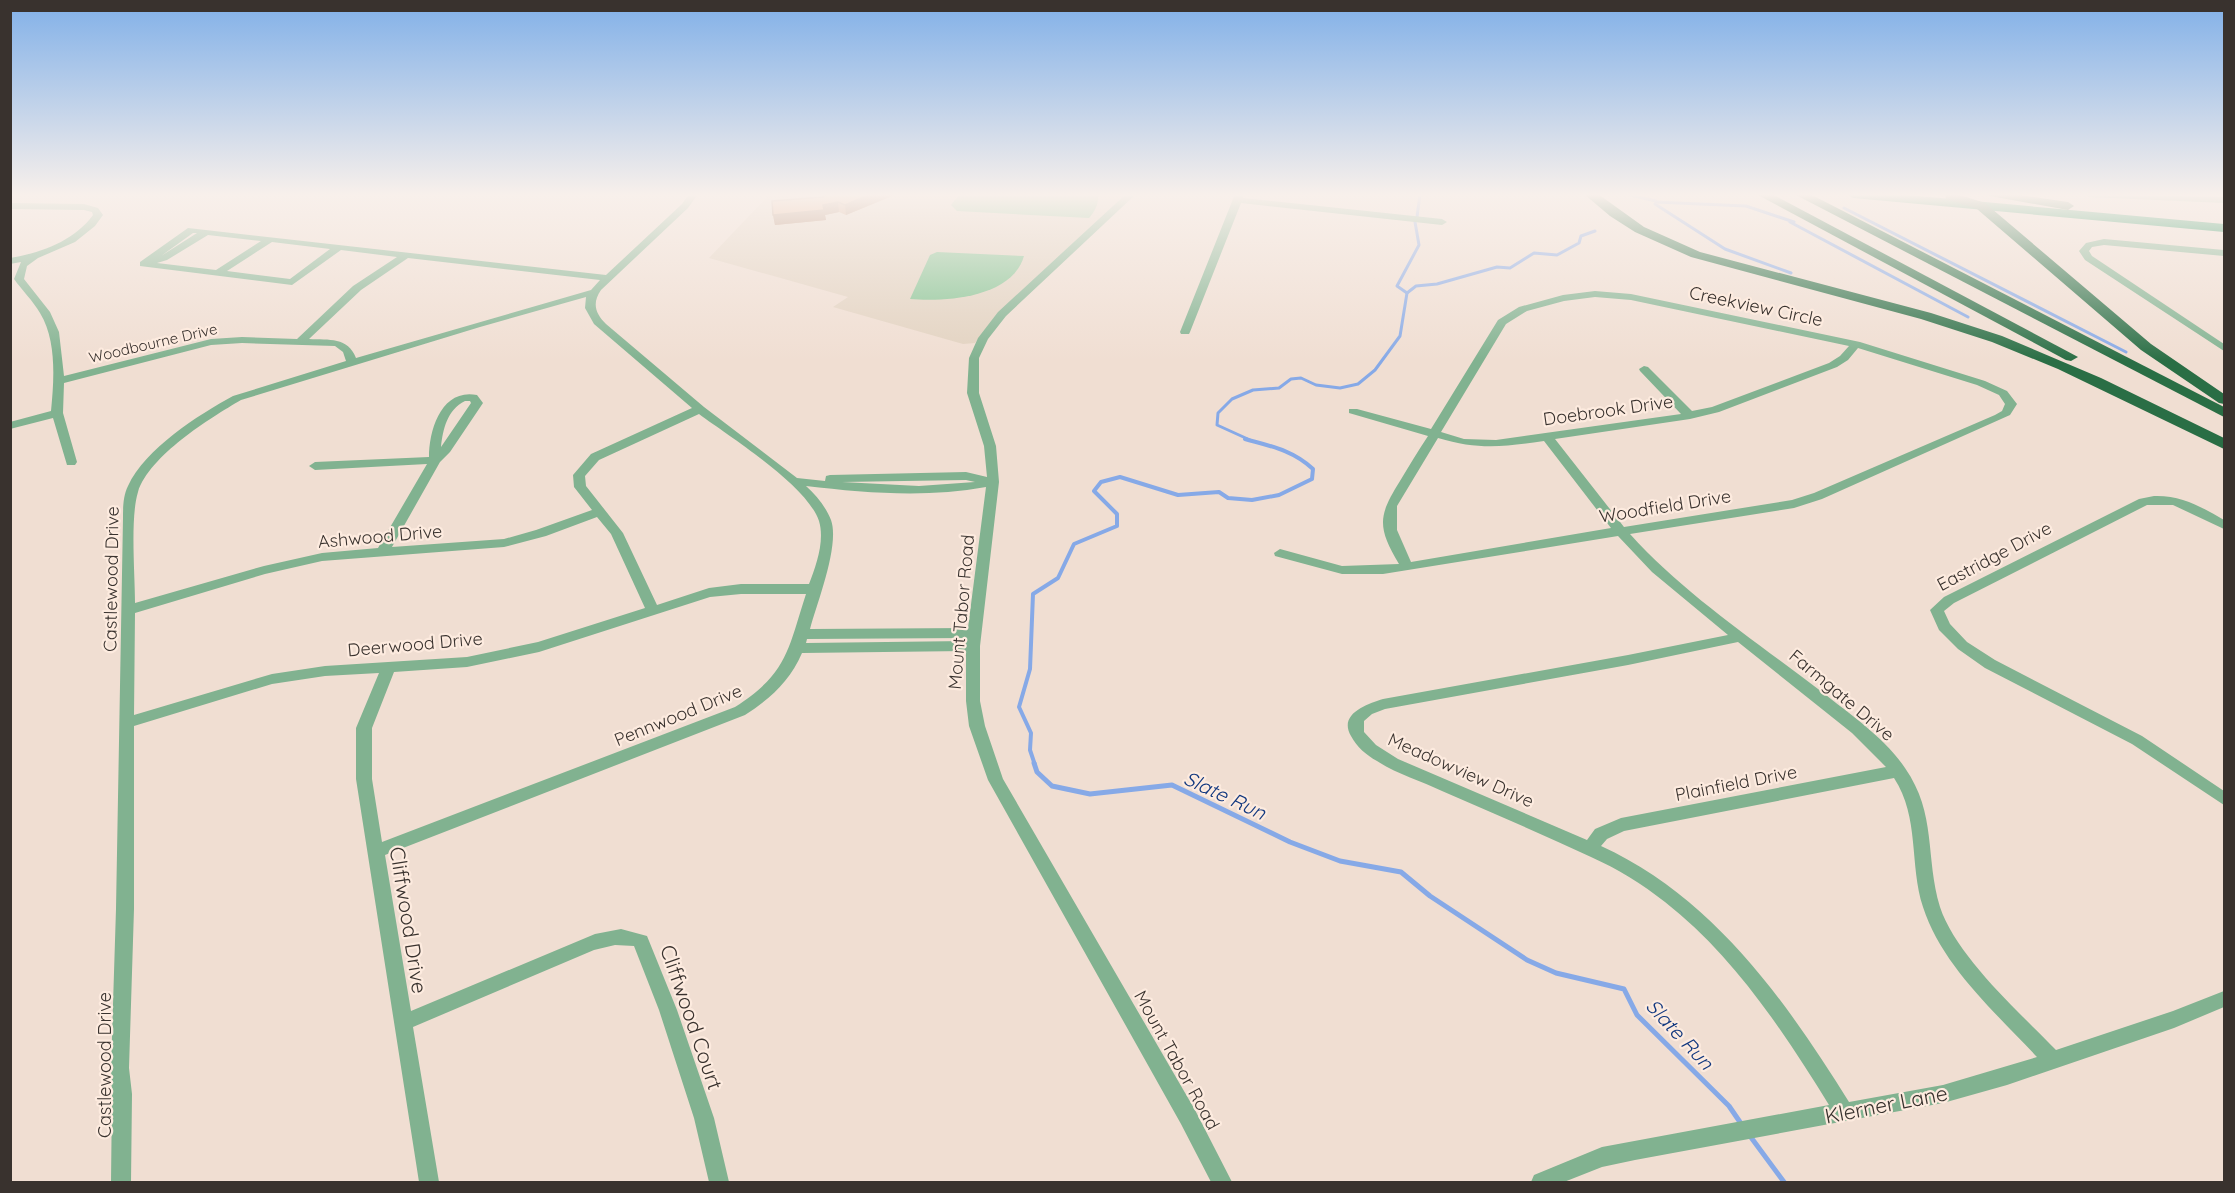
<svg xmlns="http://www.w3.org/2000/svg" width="2235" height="1193" font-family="Quicksand,sans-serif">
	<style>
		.education { fill: #e2d2c0 }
		.green { fill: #82c391 }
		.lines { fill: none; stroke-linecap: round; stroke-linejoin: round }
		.stream-far2 { stroke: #86a9e7; stroke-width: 3 }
		.stream-far1 { stroke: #86a9e7; stroke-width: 4 }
		.stream { stroke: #86a9e7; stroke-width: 5 }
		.minor { fill: #81b290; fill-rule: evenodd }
		.major { fill: #09874b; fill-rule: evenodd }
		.highway { fill: #2a6e45; fill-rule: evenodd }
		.wall { fill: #c58b65 }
		.shaded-wall { fill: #a07153 }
		.building { fill: #e5a276; stroke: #a07153; stroke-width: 1.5 }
		.labels { text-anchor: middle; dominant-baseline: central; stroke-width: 4.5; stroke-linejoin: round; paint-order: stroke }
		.far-street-label { font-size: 15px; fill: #39322e; stroke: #fdebdf }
		.street-label { font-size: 18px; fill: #39322e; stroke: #fdebdf }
		.water-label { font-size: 20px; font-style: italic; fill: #12387f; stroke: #fdebdf }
		.near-street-label { font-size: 21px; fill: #39322e; stroke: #fdebdf }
	</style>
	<rect width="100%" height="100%" fill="#f0ded2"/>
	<!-- education -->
	<polygon class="education" points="770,194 1126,194 997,314 975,343 963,344 833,307 848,297 709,258"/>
	<!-- green -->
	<g class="green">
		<path d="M959,195l139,-1c1,10 -3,17 -9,24l-132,-7 -6,-6z"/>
		<path d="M937,252l87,4c-12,42 -79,46 -114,43l20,-44z"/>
	</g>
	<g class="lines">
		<!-- stream-far2 -->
		<g class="stream-far2">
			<polyline points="1626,194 1656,201"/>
			<polyline points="1656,202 1746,206 1794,222"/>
			<polyline points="1655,204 1725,249 1791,273"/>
			<polyline points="1844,208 2126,352"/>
			<polyline points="1417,217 1420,194"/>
			<polyline points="1790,222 1968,317"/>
			<polyline points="1407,293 1416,286 1437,284 1497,267 1510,268 1534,253 1557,255 1579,243 1581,236 1595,231"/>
			<polyline points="1250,440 1217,425 1218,413 1232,399 1253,390 1279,388 1291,379 1301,378 1316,385 1340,388 1358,384 1375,370 1400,336 1407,293 1397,286 1419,245 1415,222"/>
		</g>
		<!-- stream-far1 -->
		<path class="stream-far1" d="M1035,765l-5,-15 1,-17 -12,-26 11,-38 3,-75 25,-16 16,-34 43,-18v-12l-23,-23 7,-9 19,-5 58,18 41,-3 9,6 24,2 27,-5 33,-16 1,-10c-20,-19 -43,-23 -68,-30"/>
		<!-- stream -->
		<g class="stream">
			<polyline points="1034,763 1037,772 1052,786 1090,794 1172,785 1290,842 1340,861 1401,872 1430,896 1527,960 1556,973 1624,989 1637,1015 1729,1106 1742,1125"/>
			<polyline points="1750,1136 1784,1182"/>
		</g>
		<!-- minor -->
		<g class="minor">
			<path d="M689,194h9l-10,14 -87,82c-9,13 -6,23 5,34l98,83 93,71 28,3 1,-5 4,-1 136,-3 21,5 -3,-31 -17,-53 2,-35 9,-20 20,-26 128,-118h10l-130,122 -18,23 -9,19v35l17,53 3,36 -19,164v55l5,25 18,53 192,331 37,72h-21l-30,-58 -193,-344 -19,-54 -3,-25v-50l-164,2c-12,28 -32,46 -57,62l-360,140 26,156 184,-77 26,-5 26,7 30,74 37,108 15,64h-20l-15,-64 -35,-108 -25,-64 -19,-1 -21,5 -181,77 26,155h-20l-63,-403v-51l23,-55 -54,3 -53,8 -138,42v183l-5,159 3,26 -1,88h-20l1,-88 -1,-26 5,-159 7,-391c0,-10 0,-22 5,-32 17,-37 70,-71 105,-90l113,-35 -3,-9 -8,-6 -93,-3 -31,2 -147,38 -1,30 14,49 -2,3h-8l-14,-47 -43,11v-7l41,-11c3,-31 6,-70 -11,-98 -7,-12 -18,-23 -26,-34l7,-17 -11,2v-6c31,-5 64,-17 83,-43l-1,-3 -8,-2 -74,-1v-6l74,1 14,4 5,7 -8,11 -20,16 -37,16 -11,8 -3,13 26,33 9,20 5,44 147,-37 31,-2 55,2 56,-53 44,-29 -56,-7 -49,35 -152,-19v-4l48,-34 418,47 76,-71zM193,233h4l-36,23zM208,235l53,6 -45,29 -59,-7 10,-3zM272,242l58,7 -40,30 -63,-8zM408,258l192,22 -9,10 -235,68c-8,-21 -27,-18 -47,-19l52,-49zM586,297l-1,11 9,16 98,84 -101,46 -18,21 1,12 18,23 -56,20 -32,9 -112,8 48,-85 10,-10 33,-49 -6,-8c-35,-7 -48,34 -48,62l-114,5 -6,4 6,4 112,-6 -49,84 -56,5 -58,13 -129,37c0,-29 -5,-85 3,-111 11,-36 72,-74 103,-92l239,-73zM465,401h5l1,2 -30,44c2,-18 6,-37 24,-46zM699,414c31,23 108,71 120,107 6,20 -3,45 -10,63h-68l-32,4 -52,17 -34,-72 -37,-47 -1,-10 14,-16zM966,480l9,2 -56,4 -77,-4zM806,486c60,7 120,12 180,1l-18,141 -158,1c7,-26 30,-84 21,-109 -5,-13 -15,-25 -25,-34zM597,517l14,17 34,74 -107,34 -71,15 -142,9 -53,8 -138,41 1,-102 130,-39 57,-13 182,-14 42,-11zM741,594h65c-18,55 -18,79 -71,113l-353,135 -10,-63v-51l22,-56 73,-5 72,-15 171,-55zM967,638v3l-161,2 1,-4z"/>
			<polygon points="1235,194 1244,194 1243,198 1442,219 1447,222 1442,225 1241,203 1190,332 1189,334 1181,334 1180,332"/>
			<polygon points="2084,194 2224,197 2224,203 2088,197"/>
			<polygon points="2104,239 2224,250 2224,256 2104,245 2092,247 2089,251 2092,256 2224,344 2224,351 2085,260 2079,251 2086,243"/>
			<path d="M1595,291l36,3 229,48 125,39 22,10 10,13 -7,11 -188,84 -28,9 -164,26c55,61 127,108 192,158 29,23 63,46 83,76 32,46 20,89 35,139 16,49 80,106 116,143l117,-39 51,-20v16l-50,21 -167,57 -64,18 -308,57 -33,7 -38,15h-33l3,-7 68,-28 227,-42c-45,-73 -96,-150 -164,-203 -23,-18 -47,-33 -74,-45 -49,-23 -99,-44 -149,-66 -21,-10 -45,-17 -65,-30 -11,-6 -20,-14 -26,-25 -13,-22 16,-32 32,-37l245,-44 100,-20 -76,-63 -34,-36 -235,38h-41l-67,-18 -1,-3 6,-4 62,17 57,-2c-22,-37 -21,-48 1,-83 9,-15 18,-30 28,-45l-79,-23v-4h8l74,20 67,-109 21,-13 44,-12zM1595,297l36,3 218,46 -9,10 -11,7 -117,44 -20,4 -44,-44 -4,-1 -5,3 1,2 41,43 -185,26 -32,-1 -23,-7 65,-108 21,-13 37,-10zM1858,348l119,37 22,10 6,9 -3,7 -7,4 -181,78 -22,7 -168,27 -69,-88 135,-20 29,-7 118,-45 11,-7zM1438,438c40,12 65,9 106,3l67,87 -200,34 -14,-32v-24zM1738,642l114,91 34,34 -265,51 -26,11 -8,11 -189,-81 -22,-14 -12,-13v-11l8,-7 13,-5 243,-44zM1894,778c26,40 15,86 29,129 19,59 73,106 114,150l-94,28 -94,17c-63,-101 -136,-205 -248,-256l6,-7 17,-8z"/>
			<path d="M2154,496c27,-1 48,11 70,24v9l-51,-24h-26l-193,98 -10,8 6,13 17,18 28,18 147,76 82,55v14l-92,-61 -147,-76 -27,-19 -19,-19 -9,-20 14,-13 195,-98z"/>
		</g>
		<!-- major -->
		<polygon class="major" points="1847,194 1897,194 2224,224 2224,232 1853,198"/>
		<!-- highway -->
		<g class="highway">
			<polygon points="1584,194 1598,194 1644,227 1700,252 1931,313 2002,336 2101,378 2224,438 2224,449 2058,369 1992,342 1921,319 1691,257 1635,232 1610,216"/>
			<polygon points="1756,194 1772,194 2078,357 2071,361 2066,360"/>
			<polygon points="1794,194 1810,194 2224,407 2224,417"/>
			<polygon points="1945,194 1957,194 1985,203 2151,344 2224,394 2224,404 2219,403 2141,350 1977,209 1946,199"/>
			<polygon points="1979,194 2013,194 2068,202 2074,206 2068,210"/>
		</g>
	</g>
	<!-- wall -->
	<polygon class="wall" points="895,195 846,215 839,212 825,215 826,220 775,225 773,215 822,197"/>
	<!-- shaded-wall -->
	<g class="shaded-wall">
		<polygon points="871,194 896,194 846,215 845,205"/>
		<polygon points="838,202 839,212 825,215 826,220 775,225 773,215"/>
	</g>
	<!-- building -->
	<polygon class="building" points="827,194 871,194 845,205 838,202 823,205 824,210 773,215 772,201 822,197"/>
	<!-- sky -->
	<linearGradient id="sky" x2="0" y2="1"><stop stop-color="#81b0e8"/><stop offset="0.54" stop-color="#f8f0eb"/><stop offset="1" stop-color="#f8f0eb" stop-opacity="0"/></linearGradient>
	<rect width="2235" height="361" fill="url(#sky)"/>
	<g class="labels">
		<!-- far-street labels -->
		<g class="far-street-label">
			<text transform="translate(153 343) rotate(-13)">Woodbourne Drive</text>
		</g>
		<!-- street labels -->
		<g class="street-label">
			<text transform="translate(1756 306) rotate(12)">Creekview Circle</text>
			<text transform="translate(1608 410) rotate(-8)">Doebrook Drive</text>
			<text transform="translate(1665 506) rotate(-9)">Woodfield Drive</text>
			<text transform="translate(380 536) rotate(-5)">Ashwood Drive</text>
			<text transform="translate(1994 556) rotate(-28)">Eastridge Drive</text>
			<text transform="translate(111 579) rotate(-89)">Castlewood Drive</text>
			<text transform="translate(961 612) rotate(-85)">Mount Tabor Road</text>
			<text transform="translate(415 644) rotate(-5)">Deerwood Drive</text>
			<text transform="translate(1842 695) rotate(40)">Farmgate Drive</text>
			<text transform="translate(678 715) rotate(-22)">Pennwood Drive</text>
			<text transform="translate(1461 770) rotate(24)">Meadowview Drive</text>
			<text transform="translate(1736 783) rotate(-11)">Plainfield Drive</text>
			<text transform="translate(1177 1060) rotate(61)">Mount Tabor Road</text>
			<text transform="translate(104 1065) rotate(-90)">Castlewood Drive</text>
		</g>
		<!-- water labels -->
		<g class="water-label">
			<text transform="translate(1225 795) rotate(25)">Slate Run</text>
			<text transform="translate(1680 1034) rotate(47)">Slate Run</text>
		</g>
		<!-- near-street labels -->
		<g class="near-street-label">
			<text transform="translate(409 920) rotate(81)">Cliffwood Drive</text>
			<text transform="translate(692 1017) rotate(71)">Cliffwood Court</text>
			<text transform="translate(1886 1104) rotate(-11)">Klerner Lane</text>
		</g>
	</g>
	<!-- border -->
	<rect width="2235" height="1193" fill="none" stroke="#39322e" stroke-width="24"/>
</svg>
